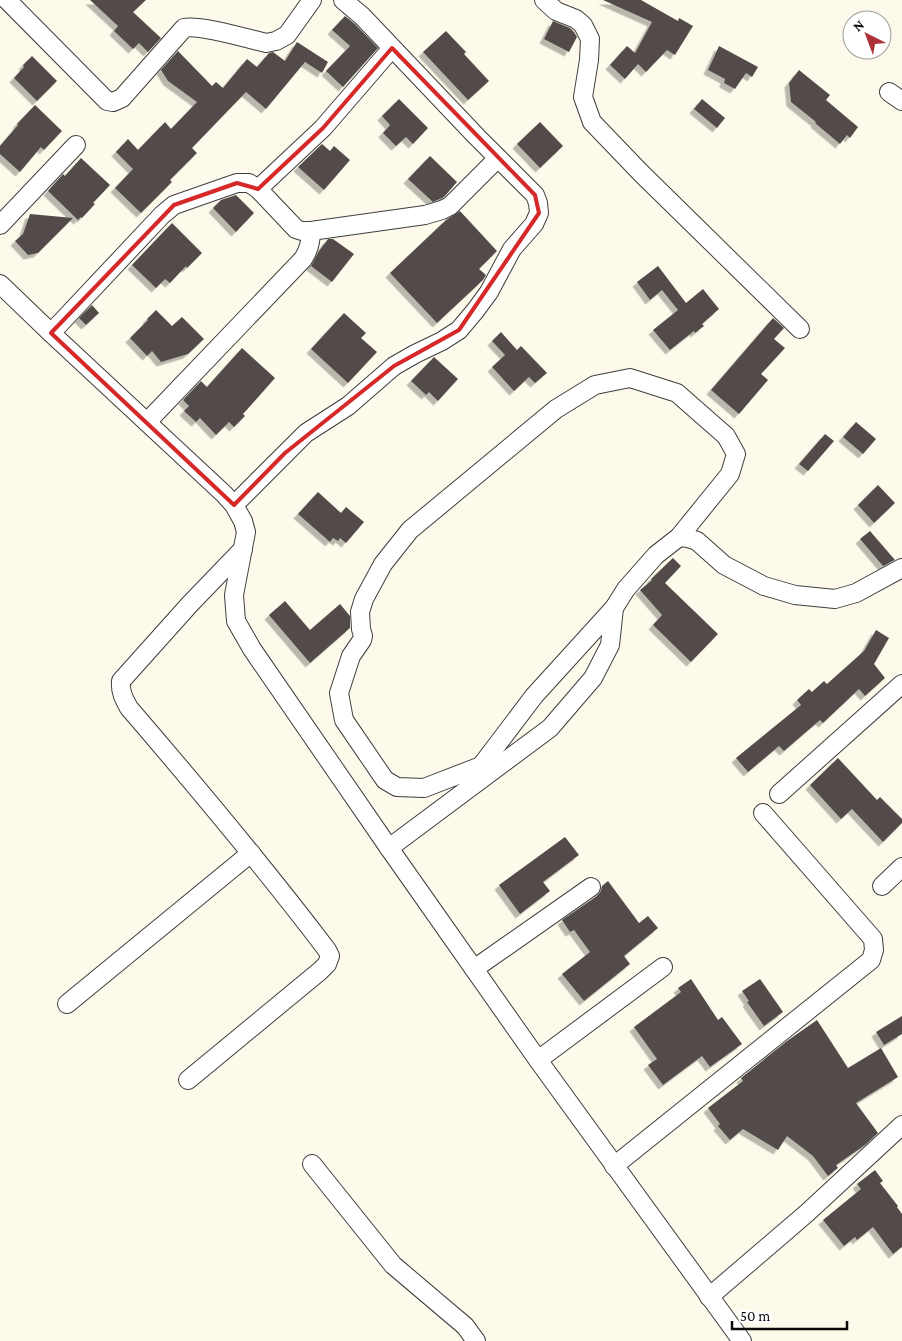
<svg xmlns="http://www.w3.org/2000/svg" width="902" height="1341" font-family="'Crimson Pro',serif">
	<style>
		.building { fill: #524c49; filter: url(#shadow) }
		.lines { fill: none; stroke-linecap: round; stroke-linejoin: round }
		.minor-casing { stroke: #3e3e3e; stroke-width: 20 }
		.minor { stroke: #fff; stroke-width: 18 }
		.marked { fill: none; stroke: #d62828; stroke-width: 4; stroke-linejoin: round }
	</style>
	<defs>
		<filter id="shadow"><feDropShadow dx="-4.5" dy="4.5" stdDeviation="0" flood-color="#0004"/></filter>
	</defs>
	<rect width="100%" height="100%" fill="#fdfaeb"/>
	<!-- building -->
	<g class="building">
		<polygon points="90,0 146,0 133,12 161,38 148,52 139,43 133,49 114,31 118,26"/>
		<polygon points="603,0 641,0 678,21 679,18 693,26 675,55 667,50 646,72 638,64 625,79 610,65 627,46 635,53 652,22"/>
		<polygon points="345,16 355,24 378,48 343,87 326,71 350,46 332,30"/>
		<polygon points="553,21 570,28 574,32 577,37 569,52 544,39"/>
		<polygon points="446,31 466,52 464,54 489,81 468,100 423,52"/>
		<polygon points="297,42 328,62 322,73 305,62 266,109 246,92 192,148 197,153 170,180 172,182 141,213 115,188 133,169 116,152 128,139 138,150 165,122 171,129 197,102 168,81 161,70 178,51 212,86 216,82 223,88 247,59 257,67 269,53 273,52 285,61"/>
		<polygon points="719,46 758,67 752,77 746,73 735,89 724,83 725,79 708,70"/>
		<polygon points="32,56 57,81 37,101 14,78 24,67 23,65"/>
		<polygon points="799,70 830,95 826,100 858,127 850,138 847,135 840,144 815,123 816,122 791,102 789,83"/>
		<polygon points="399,99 428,128 413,144 406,137 396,146 383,133 390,125 382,116"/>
		<polygon points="702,99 725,118 717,128 694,109"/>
		<polygon points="35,105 62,131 44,150 41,147 20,172 0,154 0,146 18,125 17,124"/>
		<polygon points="540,122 563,146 540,168 517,144"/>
		<polygon points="322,144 330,151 334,146 350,160 324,190 298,167"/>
		<polygon points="430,156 457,182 444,197 433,202 408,179"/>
		<polygon points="81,158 110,185 93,203 95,204 82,218 81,217 78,220 48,191 63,174 65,176"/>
		<polygon points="236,195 254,213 236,232 213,208 221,200"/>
		<polygon points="460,211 497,251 479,269 486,275 483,280 437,323 390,273 446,220"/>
		<polygon points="30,214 73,218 38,253 28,255 15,241 23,234"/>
		<polygon points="172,223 202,253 187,268 186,266 170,283 165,279 156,288 132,265"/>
		<polygon points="328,239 333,239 354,254 332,282 311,266 319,251"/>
		<polygon points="658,266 686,303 703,289 719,309 702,324 704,326 695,333 694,331 670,350 653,330 678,310 662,290 650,300 637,282"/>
		<polygon points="92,305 99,313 86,325 79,318"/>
		<polygon points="156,310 172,326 182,317 204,339 188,354 161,362 152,351 147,356 130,338 148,320 147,319"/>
		<polygon points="344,313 366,333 361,338 377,352 348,383 311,349"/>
		<polygon points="773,318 784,328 774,339 785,348 761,374 768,380 739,414 711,390"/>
		<polygon points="501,332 517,350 521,346 547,373 535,383 529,377 514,391 492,367 505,355 492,341"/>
		<polygon points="242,348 275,378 243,414 245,416 234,427 229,422 216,435 200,418 196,422 184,411 189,406 183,400 201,381 207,387"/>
		<polygon points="434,357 458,379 438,401 429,392 426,395 411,381"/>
		<polygon points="856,422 876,439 863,454 843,437"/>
		<polygon points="825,434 834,441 808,471 799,464"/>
		<polygon points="878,485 895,503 874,523 858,505"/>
		<polygon points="318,492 341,513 346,507 364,522 346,543 340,538 338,541 333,538 330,542 298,514"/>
		<polygon points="870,531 895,560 883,566 860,539"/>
		<polygon points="673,558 681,566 665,583 718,634 691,662 653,625 662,615 640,590 652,580 651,579"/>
		<polygon points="285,601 310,630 340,604 350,616 350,628 310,663 269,615"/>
		<polygon points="876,630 889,638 874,664 885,678 865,696 859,689 823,723 820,720 784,751 779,746 748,772 736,758 801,705 797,700 809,689 812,692 824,681 827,684 864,651"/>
		<polygon points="838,758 877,800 880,797 902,819 902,823 883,842 852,809 841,819 810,785"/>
		<polygon points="565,837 579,855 543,882 550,891 520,914 499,885"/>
		<polygon points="608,881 639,923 648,916 658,928 624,956 630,964 584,1001 562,974 590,952 574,930 570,932 562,920 597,896 601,891 602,886"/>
		<polygon points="691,979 718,1020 722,1017 742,1044 710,1067 702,1056 663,1085 648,1065 657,1059 634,1027 681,992 678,988"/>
		<polygon points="760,979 783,1012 764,1026 747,1002 749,1001 742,991"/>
		<polygon points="902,1016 902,1034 884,1045 876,1032"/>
		<polygon points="817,1020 848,1068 881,1048 898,1077 856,1103 878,1133 865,1145 836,1165 838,1168 828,1176 813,1156 787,1136 778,1150 743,1129 730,1140 718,1126 720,1124 708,1108 743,1081 741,1078 787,1041"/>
		<polygon points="875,1170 883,1181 880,1183 898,1206 897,1207 902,1214 902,1247 893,1254 873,1227 857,1240 855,1237 844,1246 823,1220 861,1189 857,1184"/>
	</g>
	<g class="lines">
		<defs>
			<g id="minor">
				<path d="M7,0l100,101 6,1 9,-4 62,-70c14,-4 65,11 82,15l10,-2 11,-6 25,-35"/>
				<polyline points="544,0 556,11 576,19 583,25 590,39 589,60 583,97 592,122 641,173 800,329"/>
				<polyline points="889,92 902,101"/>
				<polyline points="258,189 323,128 392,48"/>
				<polyline points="0,225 76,145"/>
				<polyline points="0,284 51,333 224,494 234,505 243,521 246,532 234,595 236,621 252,649 389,848 538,1060 742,1341"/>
				<polyline points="51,333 162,215 174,205 237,183 249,183 258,189 296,229 302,231 311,231 425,215 442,210 450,206 498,158"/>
				<path d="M147,422l156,-163c6,-9 8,-17 8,-28"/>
				<polyline points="234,505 306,433 348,406 394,366 415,354 442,341 459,330 475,311 489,292 512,249 534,224 539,213 538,203 535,195 477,137 362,16 343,0"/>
				<polyline points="679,537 688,538 697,541 724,565 764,586 795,595 835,599 856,593 902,568"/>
				<polyline points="481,766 534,696 614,608"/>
				<polyline points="779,794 902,684"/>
				<polyline points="389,848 550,728 593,678 610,645 614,608 626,589 656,555 679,537 730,474 736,454 726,436 677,393 630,378 595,385 556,409 410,530 383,564 364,599 360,612 361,629 363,636 362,640 351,656 339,693 344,720 385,780 397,787 424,788 481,766 500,765"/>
				<polyline points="882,886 902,867"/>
				<polyline points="474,969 591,887"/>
				<polyline points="67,1004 251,853"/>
				<polyline points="538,1060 663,967"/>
				<path d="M188,1080l132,-109 7,-7 3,-8 -3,-6c-63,-83 -130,-163 -198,-242 -5,-9 -9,-16 -8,-27l69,-77 53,-55"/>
				<polyline points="312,1164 393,1265 465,1326 476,1341"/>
				<polyline points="614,1166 871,960 874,950 873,939 763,813"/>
				<polyline points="709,1297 807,1213 902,1125"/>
			</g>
		</defs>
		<!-- minor casing -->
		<use href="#minor" class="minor-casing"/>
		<!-- minor -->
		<use href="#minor" class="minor"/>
	</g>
	<!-- marked area -->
	<path class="marked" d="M392,48l143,147 4,18 -80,117 -65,36 -109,87 -51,52 -183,-172 123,-128 63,-22 21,6 65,-61z"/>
	<!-- north arrow -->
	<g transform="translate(867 35) rotate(318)"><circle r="24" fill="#ffffff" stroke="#9d9d9d"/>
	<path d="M0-4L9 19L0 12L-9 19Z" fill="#ac3237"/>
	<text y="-8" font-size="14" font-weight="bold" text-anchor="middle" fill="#0b0b0b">N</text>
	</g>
	<!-- scale -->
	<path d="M732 1321v8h115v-8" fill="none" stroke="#0b0b0b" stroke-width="2.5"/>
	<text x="740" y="1321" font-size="15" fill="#0b0b0b" stroke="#ffffff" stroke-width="4" paint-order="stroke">50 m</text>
</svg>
